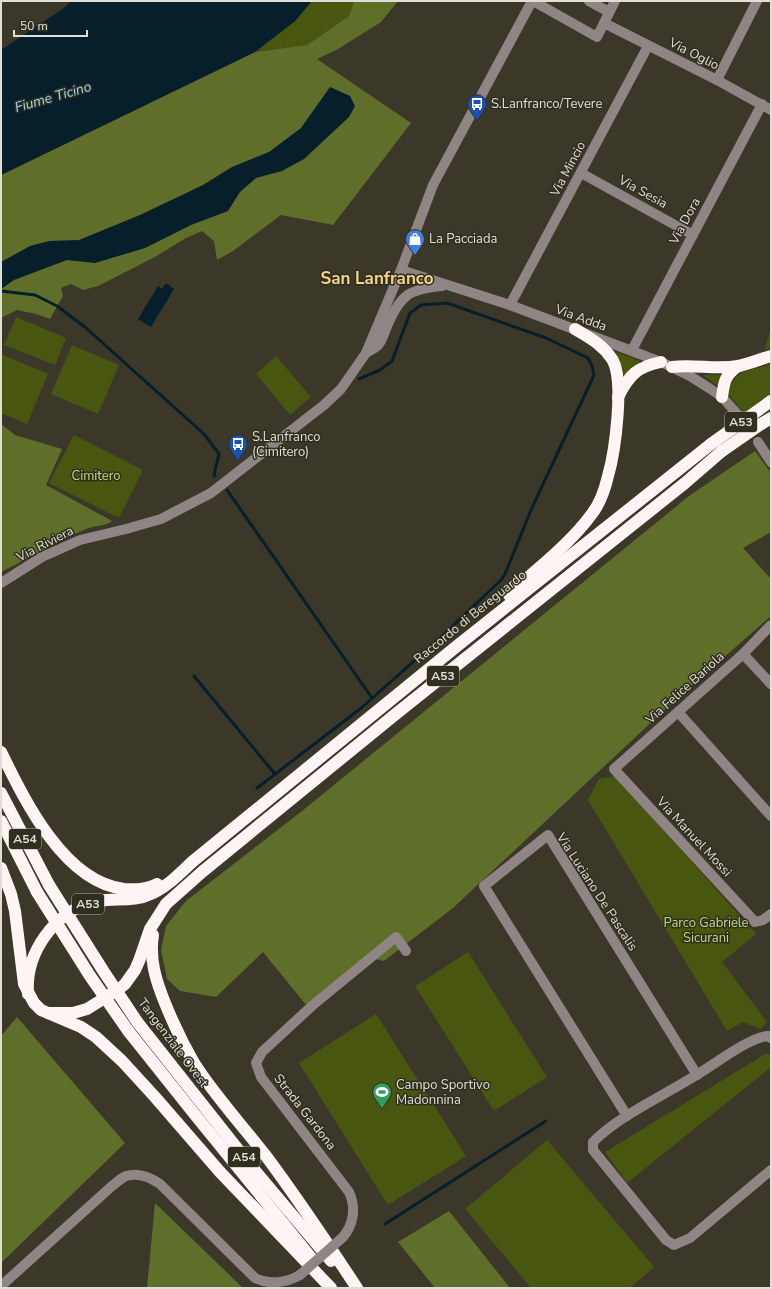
<svg xmlns="http://www.w3.org/2000/svg" width="772" height="1289" font-family="'Nunito Sans',sans-serif">
	<style>
		.green { fill: #48560f }
		.forest { fill: #5f6e29 }
		.water { fill: #071e2b }
		.lines { fill: none; stroke-linecap: round; stroke-linejoin: round }
		.stream { stroke: #071e2b; stroke-width: 3 }
		.minor { stroke: #8f8584; stroke-width: 10 }
		.highway { stroke: #fef5f4; stroke-width: 12 }
		.minor-bridge { stroke: #8f8584; stroke-width: 10 }
		.highway-bridge { stroke: #fef5f4; stroke-width: 12 }
		.labels { text-anchor: middle; dominant-baseline: central; stroke-width: 3; stroke-linejoin: round; paint-order: stroke }
		.shield { fill: #302e1f; stroke: #aba99e; stroke-width: 1 }
		.shield-label { font-size: 12px; font-weight: bold; fill: #e0ded5 }
		.street-label { font-size: 13px; fill: #e0ded5; stroke: #302e1f }
		.poi-label { font-size: 13px; fill: #e0ded5; stroke: #302e1f; text-anchor: start }
		.park-label { font-size: 13px; fill: #c5dc7b; stroke: #302e1f }
		.water-label { font-size: 14px; font-style: italic; fill: #9ad2f4; stroke: #302e1f }
		.district-label { font-size: 17px; font-weight: bold; fill: #f6d48a; stroke: #302e1f }
	</style>
	<rect width="100%" height="100%" fill="#3b3829"/>
	<!-- green -->
	<g class="green">
		<polygon points="312,1 354,1 349,16 307,45 255,52 295,21"/>
		<polygon points="16,317 66,338 55,365 4,345"/>
		<polygon points="771,328 771,347 764,351"/>
		<polygon points="72,345 119,365 98,414 51,394"/>
		<polygon points="616,352 640,361 640,364 624,376 615,354"/>
		<polygon points="1,354 48,374 27,424 1,413"/>
		<polygon points="276,356 311,397 290,415 256,374"/>
		<path d="M771,364v31l-26,19 -17,-20c7,-27 21,-22 43,-30z"/>
		<polygon points="704,375 722,375 718,386 704,376"/>
		<polygon points="74,435 143,470 119,518 49,483"/>
		<polygon points="615,776 756,934 722,962 767,1022 760,1029 743,1022 727,1031 588,800 599,779"/>
		<polygon points="468,952 547,1077 494,1111 415,986"/>
		<polygon points="376,1014 466,1156 388,1205 299,1063"/>
		<polygon points="767,1053 771,1056 771,1067 627,1183 605,1152"/>
		<polygon points="547,1140 654,1267 630,1288 531,1288 465,1209"/>
	</g>
	<!-- forest -->
	<g class="forest">
		<polygon points="354,1 398,1 381,22 338,49 317,59 411,123 333,225 281,215 233,251 217,260 214,241 202,231 186,238 155,257 98,286 83,290 71,284 61,288 63,296 50,319 36,314 17,310 1,318 1,175 255,52 307,45 349,16"/>
		<path d="M1,424l14,11 47,14 -16,36 66,36c-8,6 -17,4 -26,8 -29,12 -57,29 -85,43z"/>
		<polygon points="755,451 771,473 771,532 743,548 771,579 771,616 675,700 453,908 384,961 366,957 307,1006 263,952 216,997 180,991 167,979 161,950 166,926 186,901 302,811 689,496"/>
		<polygon points="17,1017 125,1143 1,1263 1,1036"/>
		<polygon points="155,1203 243,1288 147,1288"/>
		<polygon points="449,1211 510,1288 435,1288 398,1242"/>
	</g>
	<!-- water -->
	<g class="water">
		<polygon points="71,1 312,1 295,21 255,52 1,175 1,50 64,8"/>
		<polygon points="330,87 350,96 355,106 349,117 304,159 282,171 256,178 240,192 228,211 191,225 145,248 95,263 67,260 14,280 1,289 1,262 30,246 49,241 79,240 140,215 203,185 232,167 269,152 301,128"/>
		<polygon points="165,284 168,284 174,289 151,327 138,319 158,286 162,289"/>
	</g>
	<g class="lines">
		<!-- stream -->
		<g class="stream">
			<polyline points="1,291 35,295 57,306 86,328 204,434 219,454 214,475 215,476"/>
			<polyline points="227,490 372,698"/>
			<polyline points="194,676 275,774"/>
			<polyline points="257,788 360,709 439,639 501,580 505,574 531,510 594,375 592,366 588,358 546,338 447,303 421,305 410,313 392,361 380,370 359,379"/>
			<polyline points="385,1224 546,1121"/>
		</g>
		<!-- minor -->
		<g class="minor">
			<polyline points="533,1 597,37 615,1"/>
			<polyline points="589,1 609,12"/>
			<polyline points="604,23 717,80 771,110"/>
			<polyline points="717,80 757,1"/>
			<polyline points="581,173 693,235"/>
			<polyline points="401,270 510,305 661,362 690,376 709,388 722,397 739,416"/>
			<polyline points="510,305 648,46"/>
			<polyline points="632,350 762,104"/>
			<path d="M366,353c4,-3 11,-5 13,-9 4,-5 6,-14 9,-20 13,-30 22,-35 54,-38"/>
			<polyline points="758,442 771,462"/>
			<polyline points="1,583 42,557 80,540 126,529 161,519 211,493 324,405 341,389 366,353 401,270 433,185 532,1"/>
			<polyline points="771,625 743,654 614,769 755,922 763,920 771,914"/>
			<polyline points="743,654 771,684"/>
			<polyline points="678,712 771,816"/>
			<path d="M771,1038l-3,-2c-18,1 -53,28 -70,38 -33,21 -78,41 -105,68v8l73,90 8,5 16,-7 81,-68"/>
			<polyline points="627,1116 484,886 548,835 697,1075"/>
			<path d="M343,1237c11,-13 13,-30 6,-45l-88,-115 -5,-14 6,-11 51,-47 83,-68 10,14"/>
			<path d="M1,1286l111,-100c4,-3 9,-8 14,-10 13,-4 24,1 34,8l95,94c14,7 31,5 45,-3"/>
		</g>
		<!-- highway -->
		<g class="highway">
			<path d="M672,367c22,-3 44,3 66,-1 11,-2 22,-7 33,-10"/>
			<path d="M618,397c11,-22 19,-30 43,-35"/>
			<path d="M722,397c2,-15 3,-22 16,-31"/>
			<polyline points="761,424 771,418"/>
			<path d="M509,595c27,-26 60,-50 82,-80 9,-11 14,-26 17,-39 7,-24 17,-96 4,-117 -10,-15 -22,-21 -37,-30"/>
			<path d="M1,752c24,49 63,130 123,137 12,1 23,0 33,-5"/>
			<polyline points="1,793 49,885"/>
			<polyline points="1,821 37,892"/>
			<polyline points="1,868 11,894 15,911 24,984 34,1003 41,1010 81,1027 96,1037 122,1061 155,1097 220,1172 331,1288"/>
			<path d="M153,935c-4,24 3,46 12,68 8,20 18,41 29,60 21,33 48,62 72,93 32,43 62,88 91,132"/>
			<path d="M28,994c-3,-41 26,-82 66,-92 19,-5 39,1 57,-8 16,-7 28,-20 41,-32l265,-216 254,-202"/>
			<polyline points="48,1013 73,1013 87,1009 119,989 125,984 135,970 139,961 150,929 166,904 202,872 397,713 685,483 722,451"/>
			<polyline points="138,1023 252,1167 331,1261"/>
			<polyline points="129,1032 196,1116 313,1260"/>
		</g>
		<!-- minor-bridge -->
		<polyline class="minor-bridge" points="300,1275 343,1237"/>
		<!-- highway-bridge -->
		<g class="highway-bridge">
			<polyline points="711,444 771,401"/>
			<polyline points="722,451 761,424"/>
			<polyline points="49,885 104,972 138,1023"/>
			<polyline points="37,892 90,976 129,1032"/>
		</g>
	</g>
	<!-- icons -->
	<defs>
		<symbol id="bus-pin" viewBox="-11 -11 22 30"><path d="M0 17L-7.5 6A9.5 9.5 0 1 1 7.5 6Z" fill="#1a4fb4" stroke="#302e1f"/><path d="M-5-6H5V4H4V6H2V4H-2V6H-4V4H-5ZM-3.5-4V0h7V-4ZM-3.5 1.2v1.5H-2V1.2ZM2 1.2v1.5H3.5V1.2Z" fill="#fff"/></symbol>
		<symbol id="shop-pin" viewBox="-11 -11 22 30"><path d="M0 17L-7.5 6A9.5 9.5 0 1 1 7.5 6Z" fill="#3f7fe0" stroke="#302e1f"/><path d="M-5-2.5h2.3a2.7 3.5 0 0 1 5.4 0H5L5.5 6h-11ZM-1.5-2.5h3a1.5 2.3 0 0 0-3 0Z" fill="#fff"/></symbol>
		<symbol id="stadium-pin" viewBox="-11 -11 22 30"><path d="M0 17L-7.5 6A9.5 9.5 0 1 1 7.5 6Z" fill="#2e9e5b" stroke="#302e1f"/><path d="M0-5a6.5 5 0 1 0 0 10a6.5 5 0 1 0 0-10ZM-3.5-1.8h7v3.6h-7Z" fill="#fff"/></symbol>
	</defs>
	<g fill-rule="evenodd">
		<use href="#bus-pin" x="466" y="93" width="22" height="30"/>
		<use href="#shop-pin" x="404" y="228" width="22" height="30"/>
		<use href="#bus-pin" x="227" y="433" width="22" height="30"/>
		<use href="#stadium-pin" x="371" y="1081" width="22" height="30"/>
	</g>
	<g class="labels">
		<!-- shield labels -->
		<g class="shield">
			<rect x="725" y="412" width="32" height="20" rx="3"/>
			<rect x="427" y="666" width="32" height="20" rx="3"/>
			<rect x="9" y="829" width="32" height="20" rx="3"/>
			<rect x="72" y="894" width="32" height="20" rx="3"/>
			<rect x="228" y="1147" width="32" height="20" rx="3"/>
		</g>
		<g class="shield-label">
			<text x="741" y="422">A53</text>
			<text x="443" y="676">A53</text>
			<text x="25" y="839">A54</text>
			<text x="88" y="904">A53</text>
			<text x="244" y="1157">A54</text>
		</g>
		<!-- street labels -->
		<g class="street-label">
			<text transform="translate(694 54) rotate(27)">Via Oglio</text>
			<text transform="translate(568 169) rotate(-62)">Via Mincio</text>
			<text transform="translate(643 192) rotate(29)">Via Sesia</text>
			<text transform="translate(685 221) rotate(-62)">Via Dora</text>
			<text transform="translate(581 318) rotate(20)">Via Adda</text>
			<text transform="translate(45 544) rotate(-27)">Via Riviera</text>
			<text transform="translate(470 617) rotate(-39)">Raccordo di Bereguardo</text>
			<text transform="translate(685 688) rotate(-42)">Via Felice Bariola</text>
			<text transform="translate(694 837) rotate(47)">Via Manuel Mossi</text>
			<text transform="translate(597 892) rotate(57)">Via Luciano De Pascalis</text>
			<text transform="translate(173 1043) rotate(53)">Tangenziale Ovest</text>
			<text transform="translate(305 1112) rotate(52)">Strada Gardona</text>
		</g>
		<!-- poi labels -->
		<g class="poi-label">
			<text x="491" y="104">S.Lanfranco/Tevere</text>
			<text x="429" y="239">La Pacciada</text>
			<text x="252" y="437">S.Lanfranco<tspan x="252" dy="15">(Cimitero)</tspan></text>
			<text x="396" y="1085">Campo Sportivo<tspan x="396" dy="15">Madonnina</tspan></text>
		</g>
		<!-- park labels -->
		<g class="park-label">
			<text x="96" y="476">Cimitero</text>
			<text x="706" y="923">Parco Gabriele<tspan x="706" dy="15">Sicurani</tspan></text>
		</g>
		<!-- water labels -->
		<g class="water-label">
			<text transform="translate(53 97) rotate(-16)">Fiume Ticino</text>
		</g>
		<!-- district labels -->
		<g class="district-label">
			<text x="377" y="278">San Lanfranco</text>
		</g>
	</g>
	<!-- border -->
	<rect width="772" height="1289" fill="none" stroke="#e0ded5" stroke-width="4"/>
	<!-- scale -->
	<path d="M14 30v6h73v-6" fill="none" stroke="#e0ded5" stroke-width="2"/>
	<text x="20" y="30" font-size="12" fill="#e0ded5" stroke="#302e1f" stroke-width="3" paint-order="stroke">50 m</text>
</svg>
